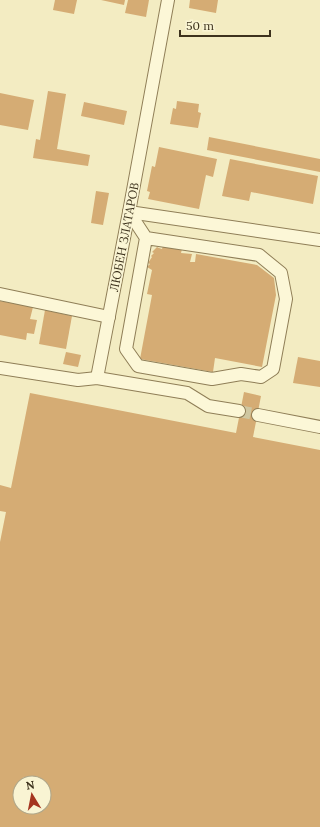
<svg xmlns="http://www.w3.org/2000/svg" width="320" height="827" font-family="Lora,serif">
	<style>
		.building { fill: #d5ac74; fill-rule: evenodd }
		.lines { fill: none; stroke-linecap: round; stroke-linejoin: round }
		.minor-tunnel { stroke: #cfc7a1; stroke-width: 12; stroke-dasharray: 12 6; stroke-linecap: butt }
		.minor-casing { stroke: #8f7e57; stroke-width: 14 }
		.minor { stroke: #fcf7d7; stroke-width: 12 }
		.labels { text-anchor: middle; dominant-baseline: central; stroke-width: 3; stroke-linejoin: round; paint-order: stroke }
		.street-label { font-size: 12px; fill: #3d321d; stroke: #f9f4d3 }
	</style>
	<rect width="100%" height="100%" fill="#f3ecc2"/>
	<!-- building -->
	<g class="building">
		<polygon points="55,0 77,0 74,14 53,10"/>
		<polygon points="101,0 125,0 124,5"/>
		<polygon points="128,0 149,0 146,17 125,13"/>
		<polygon points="190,0 218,0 216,13 189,8"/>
		<polygon points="48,91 66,94 57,149 90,155 88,166 33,158 36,139 40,140"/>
		<polygon points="0,93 34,100 28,130 0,125"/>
		<polygon points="177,101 199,104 198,112 201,113 198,128 170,124 173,108 176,109"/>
		<polygon points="84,102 127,111 124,125 81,116"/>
		<polygon points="209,137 320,159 320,172 207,150"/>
		<polygon points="159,147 217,159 213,177 206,175 199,209 148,199 150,192 147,191 152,166 155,167"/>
		<polygon points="230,159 318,176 313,204 251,192 249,201 222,196"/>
		<polygon points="96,191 109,193 103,225 91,223"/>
		<polygon points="163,246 182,249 181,253 192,254 190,262 195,262 196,254 257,265 274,278 276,295 262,367 215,358 213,372 140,359 152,295 147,294 152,270 147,267 150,264 148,263 152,257 151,256 154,253 152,252 157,247 159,248 162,249"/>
		<polygon points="0,301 33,307 30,319 37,320 34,334 27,333 26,340 0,335"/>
		<polygon points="45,310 72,316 66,349 39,344"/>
		<polygon points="66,352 81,355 78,367 63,364"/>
		<polygon points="298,357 320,361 320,387 293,383"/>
		<path d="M244,392l17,4 -8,41 67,13v377h-320v-285l6,-30 -6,-1v-26l11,3 19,-95 206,40zM20,783h24v24h-24z"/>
	</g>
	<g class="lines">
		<!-- minor-tunnel -->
		<polyline class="minor-tunnel" points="239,411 258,415"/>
		<defs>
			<g id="minor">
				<polyline points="129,212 146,238 259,255 281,273 286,299 273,369 261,377 241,374 212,379 138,366 126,349 146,238"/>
				<polyline points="129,212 320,240"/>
				<polyline points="0,294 109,317"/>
				<polyline points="0,368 78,380 97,378 187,393 208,406 239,411"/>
				<polyline points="97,378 129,212 168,0"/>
				<polyline points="258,415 320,427"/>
			</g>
		</defs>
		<!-- minor casing -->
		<use href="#minor" class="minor-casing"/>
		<!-- minor -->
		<use href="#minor" class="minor"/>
	</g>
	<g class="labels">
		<!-- street labels -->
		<g class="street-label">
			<text transform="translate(124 237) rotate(-79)">ЛЮБЕН ЗЛАТАРОВ</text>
		</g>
	</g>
	<!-- north arrow -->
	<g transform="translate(32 795) rotate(350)"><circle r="19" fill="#f9f4d3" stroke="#aea68a"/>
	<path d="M0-3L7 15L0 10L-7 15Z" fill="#a53520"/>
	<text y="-6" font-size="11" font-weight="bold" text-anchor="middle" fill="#3d321d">N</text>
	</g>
	<!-- scale -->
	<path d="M180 30v6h90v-6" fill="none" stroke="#3d321d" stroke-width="2"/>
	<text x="186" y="30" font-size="12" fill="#3d321d" stroke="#f9f4d3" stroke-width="3" paint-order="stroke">50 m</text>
</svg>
